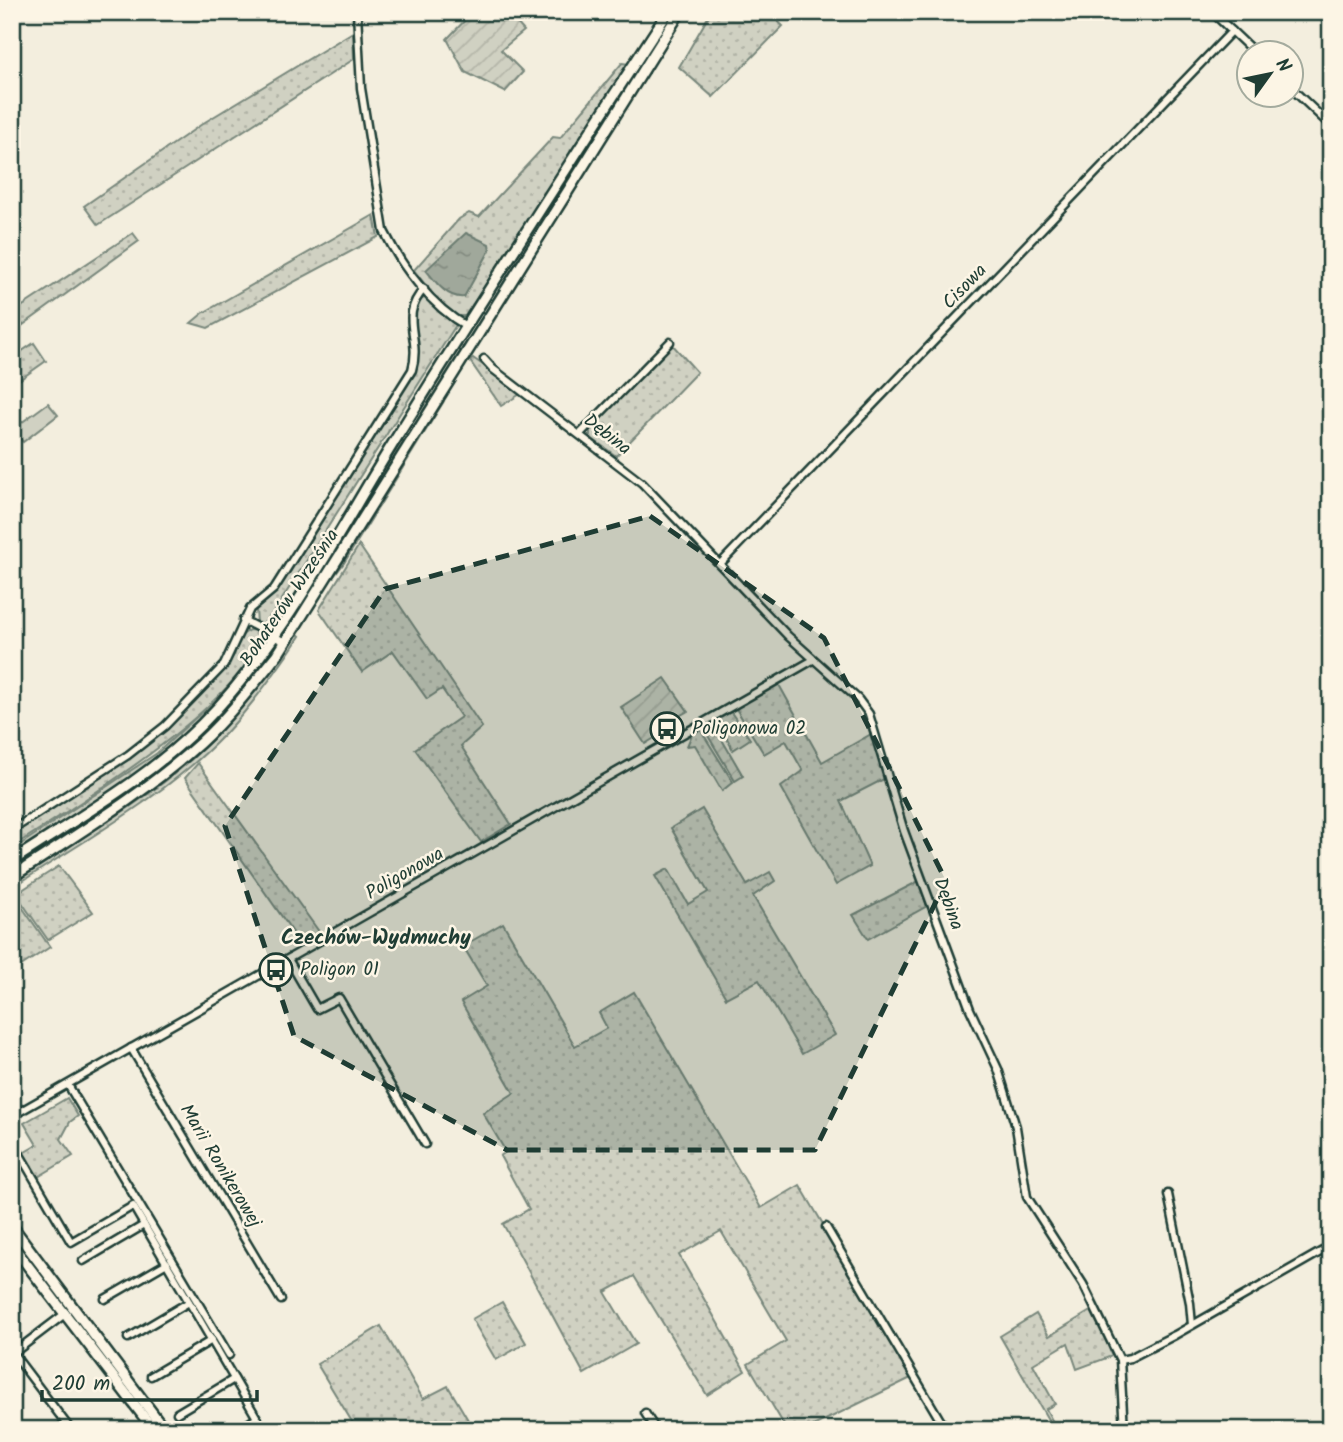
<svg xmlns="http://www.w3.org/2000/svg" width="1343" height="1442" font-family="Kalam,sans-serif">
	<style>
		.grass { fill: url(#grass-dots); stroke: #78877b; stroke-width: 2 }
		.forest { fill: url(#forest-firs); stroke: #78877b; stroke-width: 2 }
		.garden { fill: url(#garden-furrows); stroke: #78877b; stroke-width: 2 }
		.water { fill: url(#water-ripples); stroke: #6c7d72; stroke-width: 2 }
		.lines { fill: none; stroke-linecap: round; stroke-linejoin: round }
		.street-casing { stroke: #1f3d34; stroke-width: 11 }
		.secondary-casing { stroke: #1f3d34; stroke-width: 14 }
		.street { stroke: #fcf5e5; stroke-width: 6 }
		.secondary { stroke: #fcf5e5; stroke-width: 9 }
		.marked { fill: #1f3d34; fill-opacity: 0.2; stroke: #1f3d34; stroke-width: 5; stroke-dasharray: 14 9; stroke-linejoin: round }
		.labels { text-anchor: middle; dominant-baseline: central; stroke-width: 5; stroke-linejoin: round; paint-order: stroke }
		.street-label { font-size: 19px; fill: #1f3d34; stroke: #fcf5e5 }
		.poi-label { font-size: 19px; fill: #1f3d34; stroke: #fcf5e5; text-anchor: start }
		.neighbourhood-label { font-size: 21px; font-weight: bold; fill: #1f3d34; stroke: #fcf5e5 }
	</style>
	<defs>
		<pattern id="grass-dots" width="8" height="8" patternUnits="userSpaceOnUse" patternTransform="scale(1.75)"><rect width="8" height="8" fill="#d0d1c2"/><path d="M2 2h.1M6 6h.1" fill="none" stroke="#b2b4a7" stroke-width="1.8" stroke-linecap="round"/></pattern>
		<pattern id="forest-firs" width="22" height="20" patternUnits="userSpaceOnUse" patternTransform="scale(1.75)"><rect width="22" height="20" fill="#d0d1c2"/><path d="M5 1l3.5 6h-7zM16 11l3.5 6h-7z" fill="#b2b4a7"/></pattern>
		<pattern id="garden-furrows" width="10" height="10" patternUnits="userSpaceOnUse" patternTransform="scale(1.75)"><rect width="10" height="10" fill="#d0d1c2"/><path d="M-1 1l2-2M0 10L10 0M9 11l2-2" fill="none" stroke="#b2b4a7"/></pattern>
		<pattern id="water-ripples" width="26" height="14" patternUnits="userSpaceOnUse" patternTransform="scale(1.75)"><rect width="26" height="14" fill="#a0a89b"/><path d="M2 4q2-2 4 0t4 0M15 11q2-2 4 0t4 0" fill="none" stroke="#828a7f"/></pattern>
	</defs>
	<rect width="100%" height="100%" fill="#f3eede"/>
	<filter id="ink" filterUnits="userSpaceOnUse"><feTurbulence type="fractalNoise" baseFrequency=".0143" numOctaves="2"/><feDisplacementMap in="SourceGraphic" scale="14" xChannelSelector="R" yChannelSelector="G"/><feConvolveMatrix kernelMatrix="1 2 1 2 8 2 1 2 1" color-interpolation-filters="sRGB"/></filter>
	<g filter="url(#ink)">
		<!-- grass -->
		<g class="grass">
			<polygon points="711,12 768,12 783,26 713,97 679,67"/>
			<polygon points="353,32 354,59 98,225 84,206 205,122"/>
			<polygon points="622,63 629,64 465,316 456,316 434,296 414,270 459,219 469,213 479,217 553,137 560,138"/>
			<polygon points="374,215 378,237 208,328 191,323 203,313"/>
			<polygon points="133,233 139,241 12,333 12,313"/>
			<path d="M426,297l30,28 -182,287 -11,12 -6,-1 -1,-13 19,-17 138,-218c13,-30 -6,-53 7,-75z"/>
			<polygon points="34,343 46,361 12,385 12,358"/>
			<polygon points="671,343 697,372 616,456 590,437 590,429"/>
			<polygon points="460,345 464,348 292,625 288,622"/>
			<polygon points="473,358 522,393 501,406 470,361"/>
			<polygon points="444,401 344,563 332,579 433,413"/>
			<polygon points="359,545 482,727 461,746 511,824 481,842 415,749 461,717 442,689 427,699 393,651 362,672 319,610"/>
			<path d="M249,630l9,1c-1,65 -192,181 -246,216v-13l117,-75 30,-24 63,-63 12,-17 7,-19z"/>
			<path d="M297,633l3,3c-23,35 -47,68 -75,98 -60,63 -141,106 -213,154v-6c61,-40 128,-76 182,-125 41,-37 73,-79 103,-124z"/>
			<path d="M271,650c-35,50 -77,96 -124,133 -42,33 -90,60 -135,89v-5l161,-110 48,-46z"/>
			<polygon points="778,683 822,762 873,733 886,778 841,801 870,866 836,885 781,787 803,771 786,741 764,754 735,707"/>
			<polygon points="224,692 218,703 156,760 12,856 12,850 157,753"/>
			<polygon points="730,711 750,739 733,750 717,719"/>
			<polygon points="700,729 733,782 722,791 695,745 687,746 692,734"/>
			<polygon points="198,763 320,933 299,941 185,778"/>
			<polygon points="702,809 747,885 770,872 775,881 753,896 835,1035 802,1054 759,980 726,998 655,876 668,869 688,904 708,892 671,828"/>
			<polygon points="59,866 93,912 48,940 16,894"/>
			<polygon points="919,881 927,906 868,939 853,915"/>
			<polygon points="15,897 50,947 15,970 12,899"/>
			<polygon points="503,923 575,1046 607,1028 599,1013 634,992 761,1208 800,1185 913,1377 805,1430 787,1430 748,1364 786,1341 721,1231 679,1255 745,1371 707,1395 634,1276 605,1292 636,1344 584,1374 503,1224 529,1209 500,1156 506,1152 483,1113 514,1093 461,1002 487,986 463,946"/>
			<polygon points="67,1098 78,1116 70,1122 61,1139 73,1156 33,1180 18,1156 37,1145 24,1123"/>
			<polygon points="502,1302 526,1343 496,1360 472,1319"/>
			<polygon points="1094,1309 1112,1356 1077,1369 1068,1343 1033,1364 1055,1404 1046,1409 1057,1430 1054,1430 1000,1336 1036,1314 1049,1336"/>
			<polygon points="381,1326 423,1399 448,1386 474,1430 357,1430 317,1364"/>
		</g>
		<!-- forest -->
		<polygon class="forest" points="48,403 58,415 23,442 13,429"/>
		<!-- garden -->
		<g class="garden">
			<polygon points="473,12 507,12 524,31 501,50 523,72 505,92 465,72 447,39"/>
			<polygon points="665,678 688,711 658,728 661,734 645,744 621,707"/>
			<polygon points="713,724 743,776 735,781 704,729"/>
		</g>
		<!-- water -->
		<path class="water" d="M466,233l23,11 1,6 -26,47c-17,2 -29,-16 -38,-27z"/>
		<g class="lines">
			<defs>
				<g id="street">
					<path d="M357,12l4,76 23,143c17,35 48,76 82,95"/>
					<polyline points="1212,12 1254,52"/>
					<polyline points="1290,87 1331,126"/>
					<polyline points="484,359 493,369 642,483 788,636 858,699 869,714 904,831 970,1009 998,1069 1016,1127 1027,1197 1083,1284 1120,1360 1124,1430"/>
					<polyline points="580,434 670,342"/>
					<polyline points="720,564 1232,31"/>
					<polyline points="243,620 285,642"/>
					<path d="M12,830l116,-75 37,-29 59,-61 26,-56 24,-20 138,-219c10,-33 -14,-53 12,-81"/>
					<polyline points="288,959 317,1009 339,998 425,1144"/>
					<polyline points="131,1048 281,1300"/>
					<polyline points="68,1085 229,1355"/>
					<polyline points="12,1116 813,660"/>
					<polyline points="12,1141 71,1242 133,1206 264,1430"/>
					<polyline points="1168,1194 1190,1303 1192,1325"/>
					<polyline points="826,1227 946,1430"/>
					<polyline points="83,1261 144,1225"/>
					<polyline points="105,1299 167,1263"/>
					<polyline points="128,1338 189,1302"/>
					<polyline points="12,1352 71,1430"/>
					<polyline points="12,1354 66,1313"/>
					<polyline points="1120,1360 1130,1358 1175,1335 1331,1246"/>
					<polyline points="151,1376 212,1340"/>
					<polyline points="177,1413 234,1379"/>
					<polyline points="645,1413 656,1430"/>
					<polyline points="238,1430 257,1418"/>
				</g>
				<g id="secondary">
					<path d="M12,861c65,-43 134,-81 190,-137 79,-79 132,-185 190,-279 90,-146 182,-289 276,-433"/>
					<path d="M12,877c65,-43 131,-82 188,-134 29,-27 53,-58 78,-89l402,-642"/>
					<polyline points="12,1226 165,1430"/>
					<polyline points="12,1245 154,1430"/>
				</g>
			</defs>
			<!-- street casing -->
			<use href="#street" class="street-casing"/>
			<!-- secondary casing -->
			<use href="#secondary" class="secondary-casing"/>
			<!-- street -->
			<use href="#street" class="street"/>
			<!-- secondary -->
			<use href="#secondary" class="secondary"/>
		</g>
	</g>
	<!-- marked area -->
	<path class="marked" d="M650,516l174,122 122,243 -131,269h-308l-213,-114 -69,-210 160,-237z"/>
	<!-- icons -->
	<defs>
		<symbol id="bus-ring" viewBox="-11 -11 22 22"><circle r="9.5" fill="#fcf5e5" stroke="#1f3d34" stroke-width="1.5"/><path d="M-5-6H5V4H4V6H2V4H-2V6H-4V4H-5ZM-3.5-4V0h7V-4ZM-3.5 1.2v1.5H-2V1.2ZM2 1.2v1.5H3.5V1.2Z" fill="#1f3d34"/></symbol>
	</defs>
	<g fill-rule="evenodd">
		<use href="#bus-ring" x="648" y="710" width="38" height="38"/>
		<use href="#bus-ring" x="257" y="951" width="38" height="38"/>
	</g>
	<g class="labels">
		<!-- street labels -->
		<g class="street-label">
			<text transform="translate(965 287) rotate(-46)">Cisowa</text>
			<text transform="translate(607 435) rotate(38)">Dębina</text>
			<text transform="translate(290 598) rotate(-56)">Bohaterów Września</text>
			<text transform="translate(405 874) rotate(-30)">Poligonowa</text>
			<text transform="translate(948 904) rotate(70)">Dębina</text>
			<text transform="translate(220 1166) rotate(59)">Marii Ronikerowej</text>
		</g>
		<!-- poi labels -->
		<g class="poi-label">
			<text x="692" y="729">Poligonowa 02</text>
			<text x="300" y="970">Poligon 01</text>
		</g>
		<!-- neighbourhood labels -->
		<g class="neighbourhood-label">
			<text x="376" y="938">Czechów-Wydmuchy</text>
		</g>
	</g>
	<!-- margin -->
	<rect width="1343" height="1442" fill="none" stroke="#fcf5e5" stroke-width="42"/>
	<rect x="21" y="21" width="1301" height="1400" fill="none" stroke="#1f3d34" stroke-width="2.5" filter="url(#ink)"/>
	<!-- north arrow -->
	<g transform="translate(1270 74) rotate(57)"><circle r="33" fill="#fcf5e5" stroke="#a4ab9e" stroke-width="2"/>
	<path d="M0-5L12 26L0 18L-12 26Z" fill="#1f3d34"/>
	<text y="-10" font-size="19" font-weight="bold" text-anchor="middle" fill="#1f3d34">N</text>
	</g>
	<!-- scale -->
	<path d="M42 1390v10h215v-10" fill="none" stroke="#1f3d34" stroke-width="3.5"/>
	<text x="52" y="1390" font-size="21" fill="#1f3d34" stroke="#fcf5e5" stroke-width="5" paint-order="stroke">200 m</text>
</svg>
